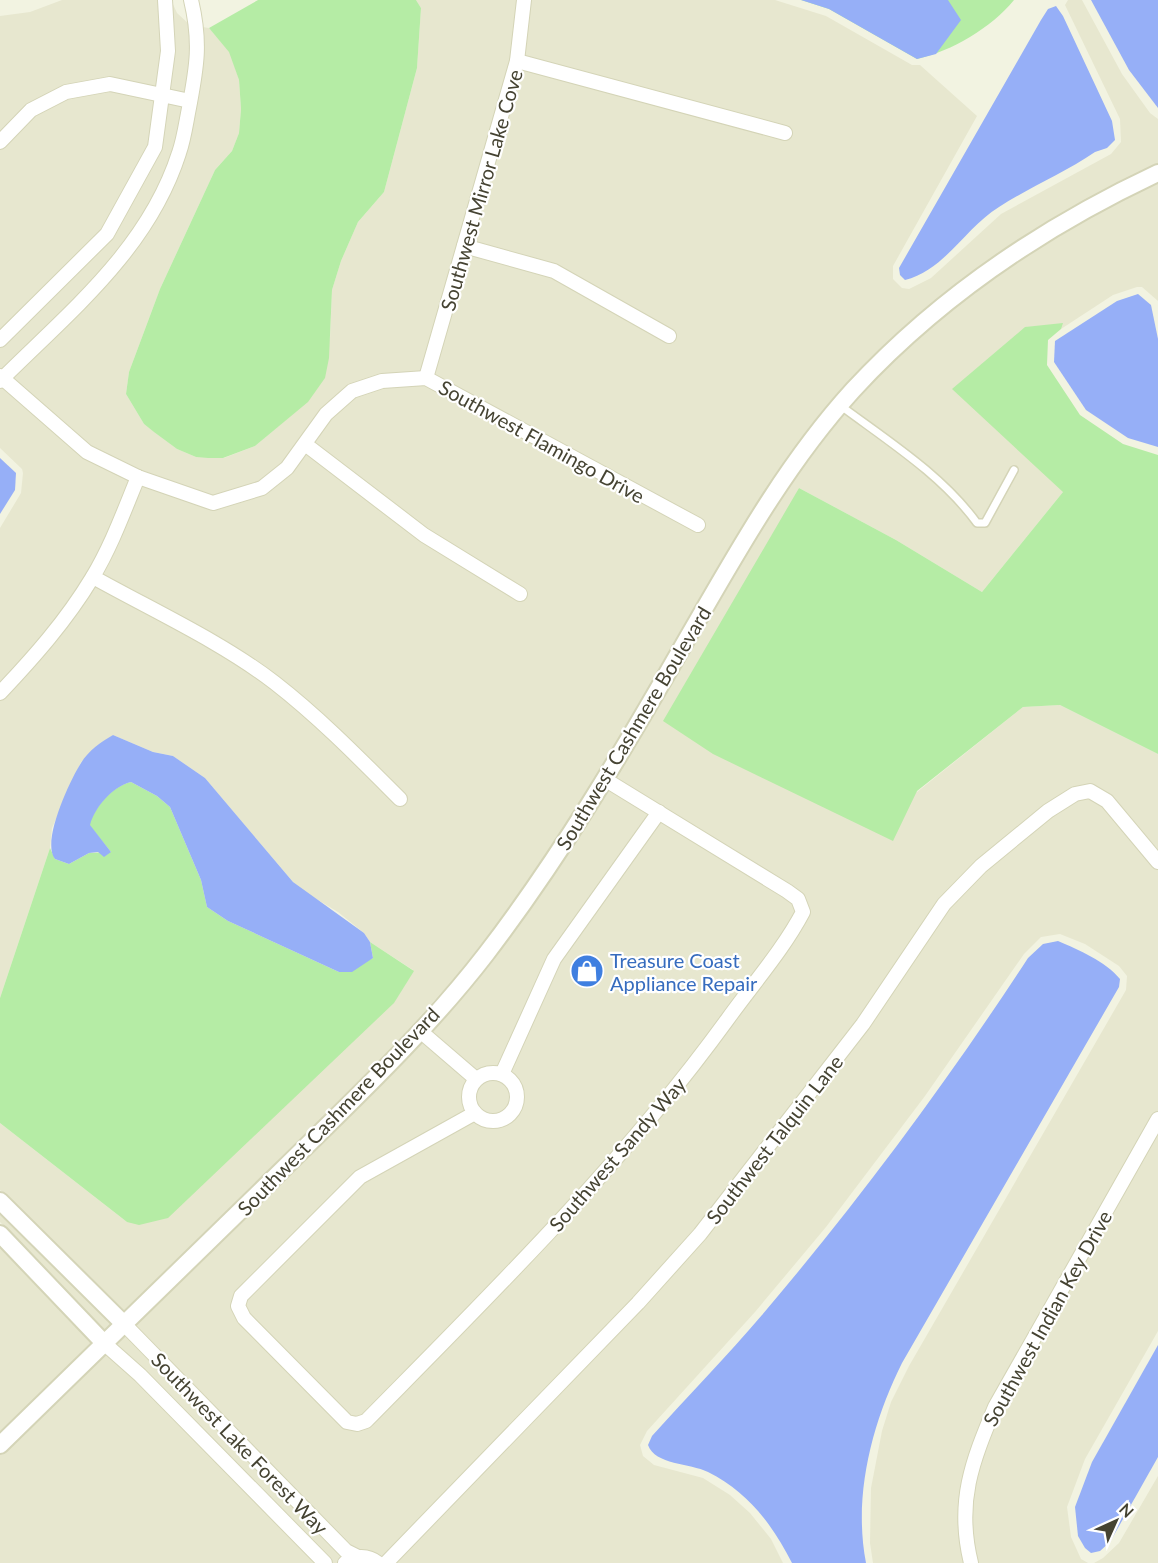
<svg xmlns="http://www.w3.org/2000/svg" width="1158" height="1563" font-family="Lato,sans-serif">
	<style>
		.residential { fill: #e7e7cf }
		.green { fill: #b5eca5 }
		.water { fill: #96aff7 }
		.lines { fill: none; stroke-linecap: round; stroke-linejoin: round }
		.service-casing { stroke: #d4d4b7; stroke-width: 10 }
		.minor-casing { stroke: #d4d4b7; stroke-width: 16 }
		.tertiary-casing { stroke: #d4d4b7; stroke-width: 20 }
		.service { stroke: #fff; stroke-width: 7 }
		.minor { stroke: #fff; stroke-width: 14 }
		.tertiary { stroke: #fff; stroke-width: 16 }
		.labels { text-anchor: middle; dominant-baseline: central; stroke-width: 4.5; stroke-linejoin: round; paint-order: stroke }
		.street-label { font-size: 20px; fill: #454332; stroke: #fff }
		.shop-label { font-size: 20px; fill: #366cbe; stroke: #fff; text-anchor: start }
	</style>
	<rect width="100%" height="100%" fill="#f2f3e1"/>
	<!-- residential -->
	<g class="residential">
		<polygon points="62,0 171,0 177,13 190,25 209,28 230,52 239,80 241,109 239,133 232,151 215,170 160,289 129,372 126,394 144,424 177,449 196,457 224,458 255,446 307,402 330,338 332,290 341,261 358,222 384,192 417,68 421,8 416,0 775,0 826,16 912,65 920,65 977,116 893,266 893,279 902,288 909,289 931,278 1001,214 1111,154 1121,142 1120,119 1065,5 1068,0 1082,0 1122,74 1150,113 1158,119 1158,165 1118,184 1029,234 967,278 809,434 750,514 578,812 479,951 359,1084 125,1314 0,1190 0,1123 127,1222 324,1068 393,1003 413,970 370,942 364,933 338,912 308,894 293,882 205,778 173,756 153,752 113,735 81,762 52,828 50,848 0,998 0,528 21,493 23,473 22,469 0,448 0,16 30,12"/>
		<polygon points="1158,181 1158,301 1142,287 1137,287 1113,295 1061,329 1061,326 1025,327 1063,492 982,592 896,540 799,488 794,498 917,792 1023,707 1060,705 1158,754 1158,1331 1085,1459 1067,1507 1071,1537 1081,1559 1088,1563 873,1563 870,1543 871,1488 882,1431 891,1402 909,1366 1126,990 1127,976 1119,966 1085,944 1060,934 1041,937 1024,954 925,1096 826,1227 755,1312 647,1431 640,1445 643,1456 654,1465 703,1478 730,1495 750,1513 771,1539 783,1563 0,1563 0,1455 124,1335 491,959 590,819 762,522 858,395 916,338 975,289 1036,247 1123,197"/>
		<polygon points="0,1212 114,1325 106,1333 0,1222"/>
		<polygon points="0,1245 95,1344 0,1435"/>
		<polygon points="1158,1476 1158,1563 1094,1563 1103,1558 1119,1543"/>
	</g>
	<!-- green -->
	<g class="green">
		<polygon points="258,0 416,0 421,8 417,68 384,192 358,222 341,261 332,290 329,358 325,378 308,402 255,446 223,458 208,458 196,457 177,449 154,432 144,424 126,394 129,372 160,289 215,170 232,151 239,133 241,109 239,80 229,52 209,28"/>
		<path d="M801,0h213c-23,28 -62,51 -97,59l-88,-50z"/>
		<polygon points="1063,323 1061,329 1048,340 1047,365 1080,415 1123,444 1158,455 1158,754 1060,705 1023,707 917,791 893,841 713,754 663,721 799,488 896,540 982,592 1063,492 952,389 1025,327"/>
		<path d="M131,782l26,14 13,11 31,73 6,27 21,14 111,51 34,-14 -3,-16 44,29 -20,32 -226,215 -29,7 -12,-3 -127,-99v-125l50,-150 5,11 14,5 20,-11 22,-1 -22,-27c6,-18 22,-38 42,-43z"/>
	</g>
	<!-- water -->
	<g class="water">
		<polygon points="801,0 948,0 961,20 936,54 917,59 829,9"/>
		<polygon points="1091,0 1158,0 1158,108 1129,70"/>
		<path d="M1056,6l7,10 49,105 3,19 -8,8 -12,4c-31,21 -65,35 -96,55 -34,21 -54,63 -94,73l-5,-5 -1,-7 142,-248 7,-11z"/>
		<polygon points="1138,294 1151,305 1158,339 1158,447 1128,438 1086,410 1054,362 1055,341 1117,301"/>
		<polygon points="0,458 16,473 15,490 0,514"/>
		<path d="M113,735l40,17 20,4 32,22 88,104 71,51 6,9 3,16 -21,14h-13l-111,-51 -21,-14 -6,-27 -31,-73 -13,-11 -26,-14c-19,5 -36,25 -41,43l21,27 -7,5 -6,-5 -9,1 -20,11 -14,-5c-14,-17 15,-79 26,-96 8,-13 20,-21 32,-28z"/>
		<path d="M1058,941c21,9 47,20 62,38l-1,8 -217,376c-30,60 -49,133 -36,200h-74c-20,-39 -44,-71 -84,-91 -18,-9 -53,-7 -60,-27l4,-9c37,-41 75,-80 110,-121 96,-113 185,-233 266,-357l15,-14z"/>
		<polygon points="1158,1345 1158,1457 1110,1542 1100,1551 1091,1553 1085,1548 1078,1536 1075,1507 1092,1462"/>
	</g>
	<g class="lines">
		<defs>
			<path id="service" d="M841,406c47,35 101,69 136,117h8l29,-53"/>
			<g id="minor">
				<polyline points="517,61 785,133"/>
				<polyline points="0,142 31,110 66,92 110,84 190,101"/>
				<polyline points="464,246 554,271 669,336"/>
				<polyline points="0,340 107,234 155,147 168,51 165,0"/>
				<polyline points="0,376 87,452 138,477 213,503 262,488 287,468 326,414 352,391 382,381 426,378 698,525"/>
				<polyline points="426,378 517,61 524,0"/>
				<path d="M0,381c69,-69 148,-131 179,-228 5,-14 7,-30 10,-45 8,-42 12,-66 2,-108"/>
				<polyline points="305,444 424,535 520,594"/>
				<path d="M93,577c59,33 129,65 182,106 45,35 85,76 125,116"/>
				<path d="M0,693c34,-36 66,-72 92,-115 19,-31 32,-67 46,-101"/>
				<polyline points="419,1030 476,1079"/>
				<circle cx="493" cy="1097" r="24"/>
				<polyline points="502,1074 554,959 659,812"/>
				<path d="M475,1113l-115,64 -119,119 -3,10 6,12 103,104 10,2 9,-3c127,-129 255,-255 361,-401 25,-35 56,-70 76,-108l-5,-13 -11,-8 -181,-111"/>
				<polyline points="125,1325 346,1551 358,1557"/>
				<polyline points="105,1344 140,1375 325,1563"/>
				<path d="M345,1563c10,-8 23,-8 33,0"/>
				<polyline points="386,1563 638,1303 700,1234 863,1024 944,904 981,866 1048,811 1075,794 1090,791 1107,801 1158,862"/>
				<path d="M971,1563c-15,-61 1,-101 24,-156l163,-288"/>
			</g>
			<g id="tertiary">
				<polyline points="0,1201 125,1325"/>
				<polyline points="0,1234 105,1344"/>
				<path d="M0,1445c94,-91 188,-183 282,-275 70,-69 144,-138 204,-216 75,-98 137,-203 198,-310 51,-88 100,-178 169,-254 86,-93 192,-164 305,-217"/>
			</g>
		</defs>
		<!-- service casing -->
		<use href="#service" class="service-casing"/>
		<!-- minor casing -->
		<use href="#minor" class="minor-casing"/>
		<!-- tertiary casing -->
		<use href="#tertiary" class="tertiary-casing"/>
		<!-- service -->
		<use href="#service" class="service"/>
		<!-- minor -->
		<use href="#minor" class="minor"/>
		<!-- tertiary -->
		<use href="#tertiary" class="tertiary"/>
	</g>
	<!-- icons -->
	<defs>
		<symbol id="shop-disc" viewBox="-11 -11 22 22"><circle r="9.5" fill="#3f7fe0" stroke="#fff"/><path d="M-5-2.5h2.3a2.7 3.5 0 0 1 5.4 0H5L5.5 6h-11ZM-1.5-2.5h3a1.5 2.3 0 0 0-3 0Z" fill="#fff"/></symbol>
	</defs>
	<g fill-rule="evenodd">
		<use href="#shop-disc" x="568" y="952" width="38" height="38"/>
	</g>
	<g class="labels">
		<!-- street labels -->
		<g class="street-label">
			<text transform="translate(481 190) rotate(-74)">Southwest Mirror Lake Cove</text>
			<text transform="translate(542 441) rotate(29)">Southwest Flamingo Drive</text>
			<text transform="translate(633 728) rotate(-59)">Southwest Cashmere Boulevard</text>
			<text transform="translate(338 1111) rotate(-46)">Southwest Cashmere Boulevard</text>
			<text transform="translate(774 1139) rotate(-52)">Southwest Talquin Lane</text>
			<text transform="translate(617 1154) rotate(-49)">Southwest Sandy Way</text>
			<text transform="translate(1047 1318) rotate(-61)">Southwest Indian Key Drive</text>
			<text transform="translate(240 1443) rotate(46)">Southwest Lake Forest Way</text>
		</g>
		<!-- shop labels -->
		<g class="shop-label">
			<text x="610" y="960">Treasure Coast<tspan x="610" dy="23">Appliance Repair</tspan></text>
		</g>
	</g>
	<!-- north arrow -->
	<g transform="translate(1116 1521) rotate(45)" stroke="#ffffff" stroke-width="4.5" paint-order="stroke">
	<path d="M0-4.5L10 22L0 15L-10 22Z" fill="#454332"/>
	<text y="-9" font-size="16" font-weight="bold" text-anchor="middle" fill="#454332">N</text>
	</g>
</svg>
